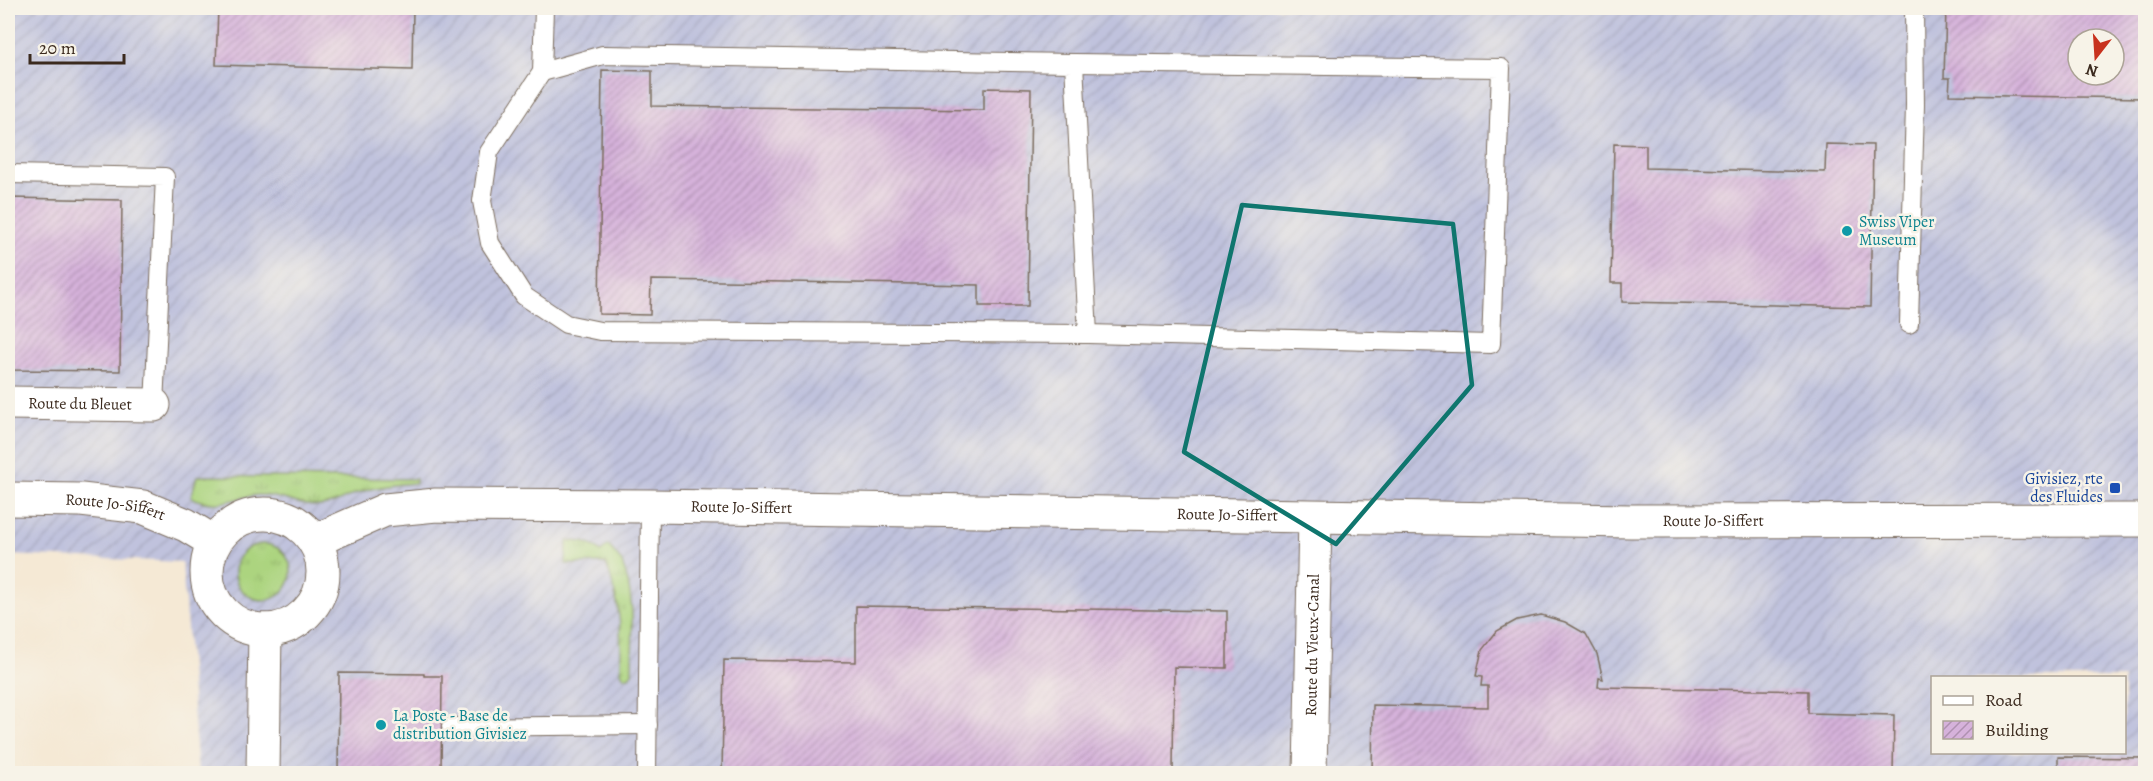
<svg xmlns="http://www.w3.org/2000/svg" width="2153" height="781" font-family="Alegreya,serif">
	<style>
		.industrial { fill: url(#industrial-furrows); fill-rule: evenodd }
		.grass { fill: url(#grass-tufts); stroke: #747f4e; stroke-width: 1.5 }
		.building { fill: url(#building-hatch); fill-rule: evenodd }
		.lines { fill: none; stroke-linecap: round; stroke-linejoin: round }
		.service-casing { stroke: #7c6d5e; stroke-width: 20 }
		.minor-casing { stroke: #7c6d5e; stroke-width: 35 }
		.tertiary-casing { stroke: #7c6d5e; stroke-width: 35 }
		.secondary-casing { stroke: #7c6d5e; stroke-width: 35 }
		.service { stroke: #fff; stroke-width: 18 }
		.minor { stroke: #fff; stroke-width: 33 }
		.tertiary { stroke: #fff; stroke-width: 33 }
		.secondary { stroke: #fff; stroke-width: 33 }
		.marked { fill: none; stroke: #0f766e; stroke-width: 4.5; stroke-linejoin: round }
		.culture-dot { fill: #0f9aa8; stroke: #f7f3e8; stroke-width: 2 }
		.transit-dot { fill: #1a4fb4; stroke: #f7f3e8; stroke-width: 2 }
		.labels { text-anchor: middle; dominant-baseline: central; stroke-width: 5; stroke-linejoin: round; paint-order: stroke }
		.culture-label { font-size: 16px; fill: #0d838f; stroke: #f7f3e8; text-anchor: start }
		.street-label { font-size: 16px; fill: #3b2a1e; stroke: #f7f3e8 }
		.transit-label { font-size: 16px; fill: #164399; stroke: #f7f3e8; text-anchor: end }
	</style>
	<defs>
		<pattern id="industrial-furrows" width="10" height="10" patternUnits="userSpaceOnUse" patternTransform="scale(1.5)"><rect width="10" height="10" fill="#c0c2dd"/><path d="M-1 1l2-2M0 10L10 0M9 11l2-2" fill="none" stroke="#a6a7bd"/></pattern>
		<pattern id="grass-tufts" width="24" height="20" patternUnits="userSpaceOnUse" patternTransform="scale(1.5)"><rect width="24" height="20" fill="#acd47f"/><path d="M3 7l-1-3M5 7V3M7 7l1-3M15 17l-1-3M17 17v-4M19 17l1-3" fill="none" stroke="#95b66d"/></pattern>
		<pattern id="building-hatch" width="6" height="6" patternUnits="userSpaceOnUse" patternTransform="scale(1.5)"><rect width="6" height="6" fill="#d6b2db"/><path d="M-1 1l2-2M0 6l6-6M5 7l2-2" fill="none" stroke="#af91b1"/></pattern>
	</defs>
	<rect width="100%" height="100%" fill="#f7f3e8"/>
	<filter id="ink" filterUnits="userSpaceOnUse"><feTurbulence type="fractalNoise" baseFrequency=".0167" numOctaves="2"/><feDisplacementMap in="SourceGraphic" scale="12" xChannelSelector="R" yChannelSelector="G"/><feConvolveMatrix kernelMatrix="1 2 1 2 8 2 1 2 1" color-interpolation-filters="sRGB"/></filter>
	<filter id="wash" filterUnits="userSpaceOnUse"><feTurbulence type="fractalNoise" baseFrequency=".008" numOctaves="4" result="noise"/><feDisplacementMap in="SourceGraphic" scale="24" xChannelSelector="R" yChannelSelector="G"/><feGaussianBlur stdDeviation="1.35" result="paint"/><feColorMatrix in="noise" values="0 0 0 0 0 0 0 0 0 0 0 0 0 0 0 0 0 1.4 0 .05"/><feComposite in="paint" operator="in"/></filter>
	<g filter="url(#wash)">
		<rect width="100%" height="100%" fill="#f5e9d5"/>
		<!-- industrial -->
		<path class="industrial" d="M8,8h2137v765h-1947l-16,-211 -174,-7zM2078,39h36v36h-36zM1932,678h192v74h-192z"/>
		<!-- grass -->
		<g class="grass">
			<path d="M197,476l219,3v4c-20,1 -40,4 -59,10 -10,4 -20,10 -30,12 -24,5 -45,-11 -69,-10 -26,2 -40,16 -67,2z"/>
			<path d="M567,541c14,0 23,1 34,11l7,-7c4,5 11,12 14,18 14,35 10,74 10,110l-3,4h-5l-3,-5c0,-43 0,-67 -15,-109l-40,1z"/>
			<circle cx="263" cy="572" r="28"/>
		</g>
		<g id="blocks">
			<!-- building -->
			<g class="building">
				<polygon points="218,8 413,8 412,70 216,65"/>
				<path d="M1946,8h200v90l-197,-3 1,-17h-6zM2078,39h36v36h-36z"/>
				<polygon points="602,70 652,71 652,106 984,110 984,88 1031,89 1028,306 979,306 979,285 651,280 650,315 599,314"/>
				<polygon points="1614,144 1646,145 1646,168 1825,172 1826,144 1873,145 1870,307 1622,302 1622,283 1611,283"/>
				<polygon points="8,198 122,200 120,371 8,370"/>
				<polygon points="856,606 1227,611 1227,668 1174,667 1173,774 722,774 724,660 856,662"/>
				<polygon points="1541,615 1565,622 1586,634 1597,654 1603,679 1599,678 1598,687 1808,691 1808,713 1894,715 1893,774 1372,774 1373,705 1488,707 1488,686 1481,686 1482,677 1476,676 1482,650 1497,631 1517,620"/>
				<polygon points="339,673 424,674 424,676 442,676 441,774 338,774"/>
				<polygon points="2058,757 2146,758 2146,774 2058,774"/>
			</g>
		</g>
	</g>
	<g filter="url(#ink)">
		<use href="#blocks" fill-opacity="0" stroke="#7c6d5e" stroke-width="1.5"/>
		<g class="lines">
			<defs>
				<g id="service">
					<polyline points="544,8 542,72 489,152 482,201 490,243 524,296 566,324 600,331 1088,334 1491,344 1501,68 1074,63"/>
					<polyline points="542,72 603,55 1074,63 1088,334"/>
					<polyline points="8,174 165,177 154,405"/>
					<polyline points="1909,324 1915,105 1914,8"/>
					<polyline points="451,727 648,725"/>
					<polyline points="647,774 650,506"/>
				</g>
				<g id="minor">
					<path id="s1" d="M8,403l146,2"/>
				</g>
				<g id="tertiary">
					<path id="s2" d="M314,541l71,-31 51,-5 214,1 981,15 515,-1"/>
					<path id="s3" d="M1310,774l5,-257"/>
				</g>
				<g id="secondary">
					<path id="s4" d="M8,499l73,1 62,7 43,18 28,17"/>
					<circle cx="265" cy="572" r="58"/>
					<polyline points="263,774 265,630"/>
				</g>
			</defs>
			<!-- service casing -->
			<use href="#service" class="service-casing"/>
			<!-- minor casing -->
			<use href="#minor" class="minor-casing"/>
			<!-- tertiary casing -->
			<use href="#tertiary" class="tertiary-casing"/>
			<!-- secondary casing -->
			<use href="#secondary" class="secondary-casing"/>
			<!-- service -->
			<use href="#service" class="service"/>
			<!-- minor -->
			<use href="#minor" class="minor"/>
			<!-- tertiary -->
			<use href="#tertiary" class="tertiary"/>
			<!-- secondary -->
			<use href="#secondary" class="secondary"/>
		</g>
	</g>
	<!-- marked area -->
	<path class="marked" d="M1242,205l211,19 19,161 -136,159 -152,-92z"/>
	<!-- markers -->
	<g class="culture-dot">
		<circle cx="1847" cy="231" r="6"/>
		<circle cx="381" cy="725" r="6"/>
	</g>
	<rect class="transit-dot" x="2109" y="482" width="12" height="12" rx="3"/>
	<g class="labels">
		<!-- culture labels -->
		<g class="culture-label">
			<text x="1859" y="222">Swiss Viper<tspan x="1859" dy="18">Museum</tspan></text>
			<text x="393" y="716">La Poste - Base de<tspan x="393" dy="18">distribution Givisiez</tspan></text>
		</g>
		<!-- street labels -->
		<g class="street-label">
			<text stroke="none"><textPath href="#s1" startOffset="72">Route du Bleuet</textPath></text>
			<text stroke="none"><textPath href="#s2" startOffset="434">Route Jo-Siffert</textPath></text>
			<text stroke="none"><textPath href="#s4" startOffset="108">Route Jo-Siffert</textPath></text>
			<text stroke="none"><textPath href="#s2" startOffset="920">Route Jo-Siffert</textPath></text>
			<text stroke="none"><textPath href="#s2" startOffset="1406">Route Jo-Siffert</textPath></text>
			<text stroke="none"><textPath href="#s3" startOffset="129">Route du Vieux-Canal</textPath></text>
		</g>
		<!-- transit labels -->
		<g class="transit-label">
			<text x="2103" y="479">Givisiez, rte<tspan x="2103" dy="18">des Fluides</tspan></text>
		</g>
	</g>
	<!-- margin -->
	<rect width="2153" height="781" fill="none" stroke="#f7f3e8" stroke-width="30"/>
	<!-- legend -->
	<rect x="1931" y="676" width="195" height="78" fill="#f7f3e8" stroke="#aca397" stroke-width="1.5"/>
	<rect x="1943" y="696" width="30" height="9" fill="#ffffff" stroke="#aca397" stroke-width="1.5"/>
	<text x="1985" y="706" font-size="18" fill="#3b2a1e">Road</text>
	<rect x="1943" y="721" width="30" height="18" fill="url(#building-hatch)" stroke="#aca397" stroke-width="1.5"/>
	<text x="1985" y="736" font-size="18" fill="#3b2a1e">Building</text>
	<!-- north arrow -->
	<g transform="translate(2096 57) rotate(197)"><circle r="28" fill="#f7f3e8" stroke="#aca397" stroke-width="1.5"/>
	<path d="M0-4.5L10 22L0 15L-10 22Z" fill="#c8321e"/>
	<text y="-9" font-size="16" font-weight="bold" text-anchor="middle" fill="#3b2a1e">N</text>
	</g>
	<!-- scale -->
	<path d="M30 54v9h94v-9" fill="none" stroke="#3b2a1e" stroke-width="3"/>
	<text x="39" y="54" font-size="18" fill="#3b2a1e" stroke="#f7f3e8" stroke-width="4.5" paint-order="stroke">20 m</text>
</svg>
